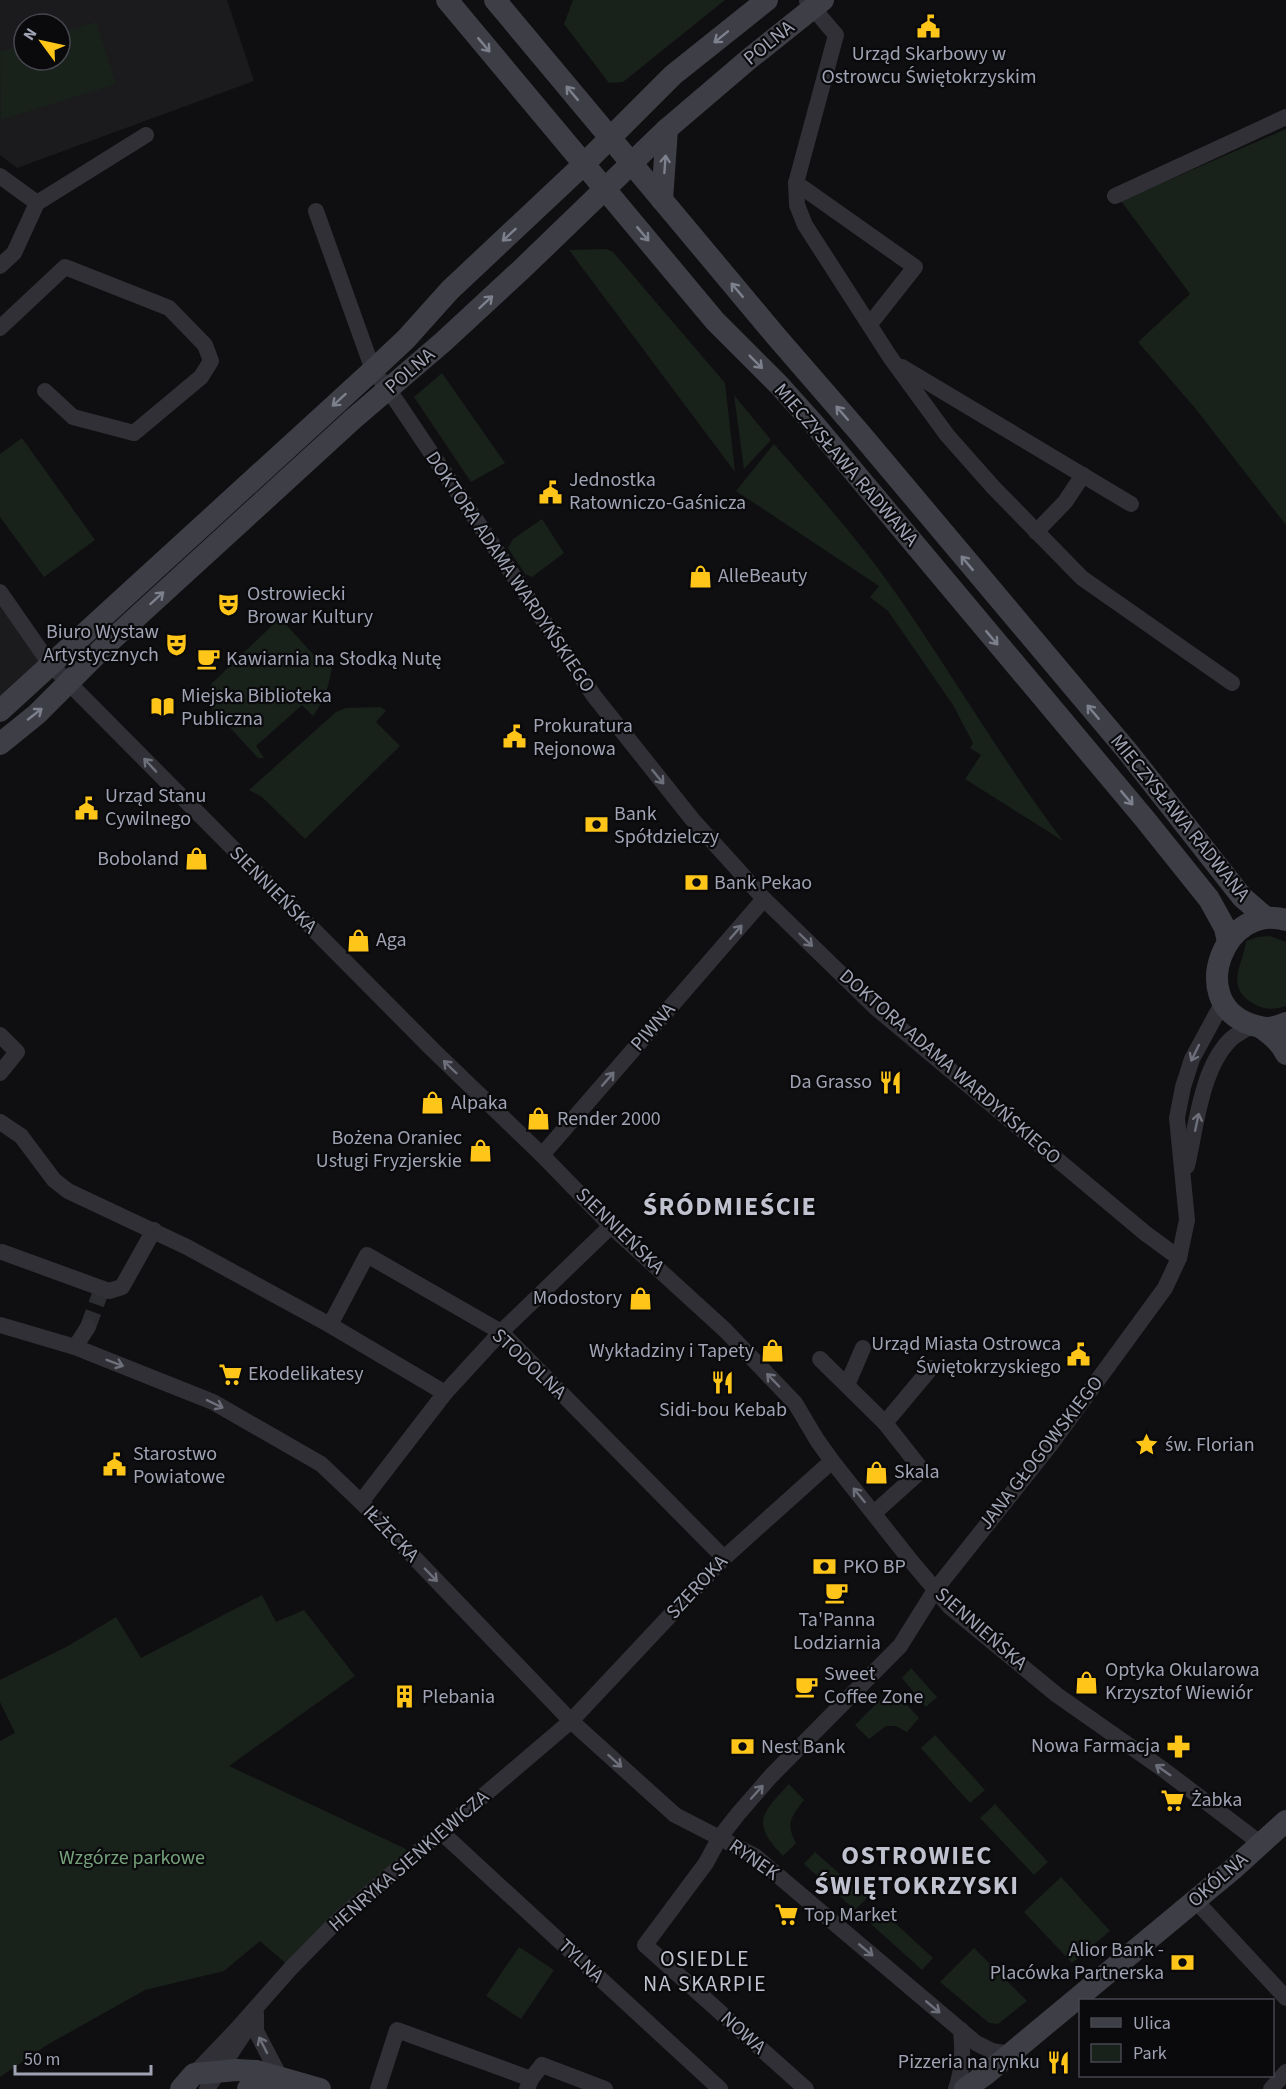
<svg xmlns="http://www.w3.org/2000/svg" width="1286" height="2089" font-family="'Source Sans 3',sans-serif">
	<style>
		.built { fill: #1b1b1e; fill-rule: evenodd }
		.green { fill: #19211b }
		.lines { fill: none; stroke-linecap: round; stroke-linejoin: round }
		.street-tunnel { stroke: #2c2d31; stroke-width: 16; stroke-dasharray: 16 8; stroke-linecap: butt }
		.street { stroke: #303036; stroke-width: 16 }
		.secondary { stroke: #3e3f46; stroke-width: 22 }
		.oneway { stroke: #7d808d }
		.oneway2 { stroke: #6d6f7b }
		.labels { text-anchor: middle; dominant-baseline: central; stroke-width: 4.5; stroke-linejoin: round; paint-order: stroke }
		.street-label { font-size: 20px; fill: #9fa3b3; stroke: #0a0a0c }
		.poi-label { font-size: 20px; fill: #9fa3b3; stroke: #0a0a0c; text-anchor: start }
		.park-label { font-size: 20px; fill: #74a07a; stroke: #0a0a0c }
		.quarter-label { font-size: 22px; letter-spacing: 1.5px; fill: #c0c3cf; stroke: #0a0a0c }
		.district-label { font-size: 26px; font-weight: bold; letter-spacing: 1.5px; fill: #c0c3cf; stroke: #0a0a0c }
	</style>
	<rect width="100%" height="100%" fill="#0f0f11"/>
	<!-- built -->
	<g class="built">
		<path d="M0,0h227l27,81 -237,87 -17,-13zM24,24h36v36h-36z"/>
		<polygon points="0,592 50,664 0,711"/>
	</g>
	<!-- green -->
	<g class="green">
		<polygon points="573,0 725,0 623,82 609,83 564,24"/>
		<polygon points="96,22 116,84 1,120 0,52 24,44 24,60 60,60 60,33"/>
		<polygon points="1286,129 1286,525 1195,408 1138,342 1190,294 1121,201"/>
		<polygon points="606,249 613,252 725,383 735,472 569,250"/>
		<polygon points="442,373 505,463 471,482 414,397"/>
		<polygon points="734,395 771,440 744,469"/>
		<polygon points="22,438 95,540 44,577 0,517 0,454"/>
		<path d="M774,444c41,47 83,94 119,145 58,83 109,171 170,252l-98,-62 16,-24 -11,-7 3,-5 -20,-38 -65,-94 -18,-14 9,-11 -143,-95z"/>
		<polygon points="542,519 564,553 532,577 525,574 508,548 513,539"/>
		<path d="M280,618l42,46 12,-9c-4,25 -6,40 -21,61l-11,-11 -46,41 8,12h-6l-48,-52 -3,-12 5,-11z"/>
		<polygon points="381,707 386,711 376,722 400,746 305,839 262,797 249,790 336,712 346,708"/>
		<path d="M1270,936l16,6v64c-12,4 -21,4 -32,-2 -30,-17 -11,-39 -8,-63l12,-4z"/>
		<polygon points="262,1595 276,1622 304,1610 355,1676 229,1766 404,1848 413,1856 291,1968 260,1941 224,1971 145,1990 47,2045 0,2077 0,1741 15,1733 0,1702 0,1680 68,1646 116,1617 141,1658"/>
		<polygon points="911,1668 937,1697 926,1707 902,1678"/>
		<polygon points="892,1688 919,1718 907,1732 896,1726 886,1726 869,1739 855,1725"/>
		<polygon points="935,1735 985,1790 970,1803 921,1748"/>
		<path d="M789,1784l15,16c-12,16 -19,23 -8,43l-13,13c-32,-33 -22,-42 6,-72z"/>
		<polygon points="995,1804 1048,1862 1034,1875 980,1818"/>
		<polygon points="815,1852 867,1898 855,1910 804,1864"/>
		<polygon points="1061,1877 1110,1931 1072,1963 1024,1912"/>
		<polygon points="882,1911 933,1958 922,1970 871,1924"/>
		<polygon points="519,1947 554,1970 521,2019 486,1996"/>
		<polygon points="974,1948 1027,2001 998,2024 989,2023 940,1982"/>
	</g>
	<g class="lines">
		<!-- street-tunnel -->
		<polyline class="street-tunnel" points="88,1327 100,1294"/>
		<!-- street -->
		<g class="street">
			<polyline points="807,1 836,35 796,183 797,205 805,225 890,357 947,435 993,487 1082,578 1232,683"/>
			<polyline points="0,176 37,203"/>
			<polyline points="796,183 915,267 870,324"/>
			<polyline points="1115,196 1286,117"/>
			<polyline points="316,211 373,370 397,402 594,696 692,819 740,872 764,899 876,1008 1145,1233 1179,1258"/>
			<polyline points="0,266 14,253 37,203 146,135"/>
			<polyline points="0,328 65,267 169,308 205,345 211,361 201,377 134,433 73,417 45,391"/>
			<polyline points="902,367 1131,504"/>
			<polyline points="1036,532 1065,502 1083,475"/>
			<polyline points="0,592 50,664 433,1050 542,1155 611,1226 725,1330 795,1403 817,1440 832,1461 911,1561 950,1607 1057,1695 1164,1770 1260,1843"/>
			<polyline points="0,1035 17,1052 0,1073"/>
			<polyline points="0,1122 21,1136 54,1180 68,1191 187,1247 330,1325 445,1393"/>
			<polyline points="542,1155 764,899"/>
			<path d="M1187,1166c9,-38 14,-97 43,-126 6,-6 15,-10 23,-15"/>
			<polyline points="2,1252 109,1291 122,1287 154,1230"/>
			<polyline points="0,1325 75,1347 213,1402 321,1464 361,1502 571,1721 675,1815 755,1856 976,2043 992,2051 1010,2054"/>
			<polyline points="330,1325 367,1255 501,1332 724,1558"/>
			<polyline points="75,1347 88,1327"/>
			<polyline points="820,1359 885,1423 922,1470 874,1513"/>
			<polyline points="847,1385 863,1348"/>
			<polyline points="885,1423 931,1368"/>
			<polyline points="361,1502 445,1393 501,1332 611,1226"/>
			<polyline points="441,1832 720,2089"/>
			<polyline points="1195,1900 1286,1998"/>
			<polyline points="256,2014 256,2031 281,2079"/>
			<polyline points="194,2074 237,2029 291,1968 340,1918 571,1721 724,1558 832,1461"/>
			<polyline points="531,2079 542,2065 605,2089"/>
			<polyline points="207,2089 247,2029"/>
			<polyline points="378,2089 397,2030 531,2079 527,2089"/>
			<polyline points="806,2089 645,1945 706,1863 720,1837 738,1814 771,1776 900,1646 935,1590 1051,1444 1165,1288 1179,1258 1187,1220 1177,1118 1183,1087 1192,1059 1223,1002"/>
			<path d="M956,2089c7,-20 7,-38 5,-59"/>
			<polyline points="1271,2089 1286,2072"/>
		</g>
		<!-- secondary -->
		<g class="secondary">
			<polyline points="447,0 715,321 779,385 814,424 1144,818 1209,899 1225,928 1228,942"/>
			<polyline points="495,0 775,335 859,432 1128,752 1242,897 1265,917"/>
			<polyline points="662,200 667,129"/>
			<polyline points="0,711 373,370 406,339 450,290 583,165 673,75 767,0"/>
			<polyline points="0,744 37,714 105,646 352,420 443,342 523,268 667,129 749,59 823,0"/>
			<path d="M1286,920c-60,-18 -99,78 -39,103 16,6 23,7 39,0"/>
			<path d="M1263,1029c10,7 18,14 23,25"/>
			<polyline points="181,2089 194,2074 236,2070 257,2071 320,2089"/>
			<polyline points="248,2089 281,2079"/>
			<polyline points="965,2089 986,2074 1233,1869 1286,1821"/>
		</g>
	</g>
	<!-- one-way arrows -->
	<defs><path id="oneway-shaft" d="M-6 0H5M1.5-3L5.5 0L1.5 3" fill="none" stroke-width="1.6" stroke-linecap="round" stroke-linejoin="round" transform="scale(1.5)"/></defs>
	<g class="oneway">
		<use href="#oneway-shaft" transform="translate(721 37) rotate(141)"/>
		<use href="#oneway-shaft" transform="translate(484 45) rotate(50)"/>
		<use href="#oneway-shaft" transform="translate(572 93) rotate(-130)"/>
		<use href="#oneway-shaft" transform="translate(665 164) rotate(-86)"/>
		<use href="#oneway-shaft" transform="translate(643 234) rotate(50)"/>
		<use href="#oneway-shaft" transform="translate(509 235) rotate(137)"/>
		<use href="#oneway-shaft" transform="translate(737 290) rotate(-130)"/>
		<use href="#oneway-shaft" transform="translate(486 302) rotate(-43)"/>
		<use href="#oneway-shaft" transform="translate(756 362) rotate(45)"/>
		<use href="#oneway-shaft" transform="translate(339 400) rotate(138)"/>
		<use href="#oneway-shaft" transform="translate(842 413) rotate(-131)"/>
		<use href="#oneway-shaft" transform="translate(967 563) rotate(-130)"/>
		<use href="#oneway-shaft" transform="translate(157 598) rotate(-42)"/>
		<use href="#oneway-shaft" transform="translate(992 638) rotate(50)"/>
		<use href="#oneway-shaft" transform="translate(1093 712) rotate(-130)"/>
		<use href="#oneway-shaft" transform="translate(35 714) rotate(-38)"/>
		<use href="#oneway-shaft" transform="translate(1127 798) rotate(50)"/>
	</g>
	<g class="oneway2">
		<use href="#oneway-shaft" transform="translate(150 765) rotate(-133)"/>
		<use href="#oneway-shaft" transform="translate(658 777) rotate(51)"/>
		<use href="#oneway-shaft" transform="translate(736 932) rotate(-49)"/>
		<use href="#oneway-shaft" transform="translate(806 940) rotate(44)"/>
		<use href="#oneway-shaft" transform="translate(1195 1053) rotate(116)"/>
		<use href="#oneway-shaft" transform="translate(450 1067) rotate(-136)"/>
		<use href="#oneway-shaft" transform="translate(608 1079) rotate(-49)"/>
		<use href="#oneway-shaft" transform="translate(1197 1122) rotate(-78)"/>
		<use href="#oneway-shaft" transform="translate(115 1363) rotate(21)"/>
		<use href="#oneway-shaft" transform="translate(773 1380) rotate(-134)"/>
		<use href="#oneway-shaft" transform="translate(215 1404) rotate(26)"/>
		<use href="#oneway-shaft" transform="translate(859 1495) rotate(-129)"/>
		<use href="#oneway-shaft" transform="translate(431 1575) rotate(46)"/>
		<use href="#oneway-shaft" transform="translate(615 1761) rotate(42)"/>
		<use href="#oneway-shaft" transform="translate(1163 1770) rotate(-145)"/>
		<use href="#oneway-shaft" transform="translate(757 1792) rotate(-48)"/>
		<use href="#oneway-shaft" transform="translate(866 1950) rotate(40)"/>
		<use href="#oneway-shaft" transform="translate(933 2007) rotate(40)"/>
		<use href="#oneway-shaft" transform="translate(263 2045) rotate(-117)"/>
	</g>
	<!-- icons -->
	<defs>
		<symbol id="civic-bare" viewBox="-9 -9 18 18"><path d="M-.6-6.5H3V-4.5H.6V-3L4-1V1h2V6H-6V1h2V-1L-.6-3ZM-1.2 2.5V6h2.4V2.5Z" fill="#ffc619" stroke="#0a0a0c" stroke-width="2.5" paint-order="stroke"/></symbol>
		<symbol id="shop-bare" viewBox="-9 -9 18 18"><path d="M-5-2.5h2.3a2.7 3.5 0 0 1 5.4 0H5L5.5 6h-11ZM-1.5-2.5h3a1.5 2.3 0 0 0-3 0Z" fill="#ffc619" stroke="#0a0a0c" stroke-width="2.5" paint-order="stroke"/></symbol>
		<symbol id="theatre-bare" viewBox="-9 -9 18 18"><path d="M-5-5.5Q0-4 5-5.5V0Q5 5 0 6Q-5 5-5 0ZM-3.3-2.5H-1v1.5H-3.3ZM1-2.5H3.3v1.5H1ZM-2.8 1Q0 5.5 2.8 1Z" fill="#ffc619" stroke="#0a0a0c" stroke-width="2.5" paint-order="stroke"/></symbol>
		<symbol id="cafe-bare" viewBox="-9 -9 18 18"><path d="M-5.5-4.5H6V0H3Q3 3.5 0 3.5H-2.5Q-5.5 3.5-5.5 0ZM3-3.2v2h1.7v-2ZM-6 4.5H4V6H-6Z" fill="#ffc619" stroke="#0a0a0c" stroke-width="2.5" paint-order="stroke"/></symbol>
		<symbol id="library-bare" viewBox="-9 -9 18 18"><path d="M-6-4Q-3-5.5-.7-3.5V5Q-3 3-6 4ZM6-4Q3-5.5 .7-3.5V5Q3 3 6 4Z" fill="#ffc619" stroke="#0a0a0c" stroke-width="2.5" paint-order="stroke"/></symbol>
		<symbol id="bank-bare" viewBox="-9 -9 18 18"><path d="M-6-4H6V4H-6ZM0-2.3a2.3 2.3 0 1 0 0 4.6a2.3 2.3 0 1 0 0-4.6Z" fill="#ffc619" stroke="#0a0a0c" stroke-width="2.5" paint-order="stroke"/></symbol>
		<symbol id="restaurant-bare" viewBox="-9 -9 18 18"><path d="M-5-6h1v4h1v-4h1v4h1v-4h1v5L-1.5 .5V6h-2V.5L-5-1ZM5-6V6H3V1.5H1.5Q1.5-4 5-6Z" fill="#ffc619" stroke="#0a0a0c" stroke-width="2.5" paint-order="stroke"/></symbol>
		<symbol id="supermarket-bare" viewBox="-9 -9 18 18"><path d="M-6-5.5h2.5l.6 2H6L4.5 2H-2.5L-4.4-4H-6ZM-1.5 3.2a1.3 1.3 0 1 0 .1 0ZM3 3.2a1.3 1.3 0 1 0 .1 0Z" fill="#ffc619" stroke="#0a0a0c" stroke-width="2.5" paint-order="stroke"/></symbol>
		<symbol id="sight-bare" viewBox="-9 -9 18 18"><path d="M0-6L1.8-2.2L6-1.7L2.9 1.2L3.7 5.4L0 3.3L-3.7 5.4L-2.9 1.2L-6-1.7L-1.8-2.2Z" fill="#ffc619" stroke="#0a0a0c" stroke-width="2.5" paint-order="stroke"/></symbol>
		<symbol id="building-bare" viewBox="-9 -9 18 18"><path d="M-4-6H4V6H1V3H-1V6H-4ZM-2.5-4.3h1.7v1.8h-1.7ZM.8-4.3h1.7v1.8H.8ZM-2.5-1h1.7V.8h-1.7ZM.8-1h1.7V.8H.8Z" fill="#ffc619" stroke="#0a0a0c" stroke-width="2.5" paint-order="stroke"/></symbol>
		<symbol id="pharmacy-bare" viewBox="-9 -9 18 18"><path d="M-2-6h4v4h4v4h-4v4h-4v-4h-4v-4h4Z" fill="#ffc619" stroke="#0a0a0c" stroke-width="2.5" paint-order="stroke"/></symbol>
	</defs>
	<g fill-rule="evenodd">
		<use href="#civic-bare" x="912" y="10" width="33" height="33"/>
		<use href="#civic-bare" x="534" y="476" width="33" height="33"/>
		<use href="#shop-bare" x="684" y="560" width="33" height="33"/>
		<use href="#theatre-bare" x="212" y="588" width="33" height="33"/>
		<use href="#theatre-bare" x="160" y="628" width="33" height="33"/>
		<use href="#cafe-bare" x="192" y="642" width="33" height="33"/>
		<use href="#library-bare" x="146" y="690" width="33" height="33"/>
		<use href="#civic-bare" x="498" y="720" width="33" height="33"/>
		<use href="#civic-bare" x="70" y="792" width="33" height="33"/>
		<use href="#bank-bare" x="580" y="808" width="33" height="33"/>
		<use href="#shop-bare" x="180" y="842" width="33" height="33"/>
		<use href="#bank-bare" x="680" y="866" width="33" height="33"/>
		<use href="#shop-bare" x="342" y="924" width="33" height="33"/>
		<use href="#restaurant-bare" x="874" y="1066" width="33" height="33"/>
		<use href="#shop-bare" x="416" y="1086" width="33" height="33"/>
		<use href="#shop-bare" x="522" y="1102" width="33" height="33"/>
		<use href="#shop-bare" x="464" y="1134" width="33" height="33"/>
		<use href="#shop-bare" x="624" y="1282" width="33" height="33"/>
		<use href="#shop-bare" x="756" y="1334" width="33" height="33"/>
		<use href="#civic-bare" x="1062" y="1338" width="33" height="33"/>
		<use href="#supermarket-bare" x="214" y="1358" width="33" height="33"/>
		<use href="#restaurant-bare" x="706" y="1366" width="33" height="33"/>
		<use href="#sight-bare" x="1130" y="1428" width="33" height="33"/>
		<use href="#civic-bare" x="98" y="1448" width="33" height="33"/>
		<use href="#shop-bare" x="860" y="1456" width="33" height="33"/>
		<use href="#bank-bare" x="808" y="1550" width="33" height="33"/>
		<use href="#cafe-bare" x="820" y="1576" width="33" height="33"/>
		<use href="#shop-bare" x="1070" y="1666" width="33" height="33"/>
		<use href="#cafe-bare" x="790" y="1670" width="33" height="33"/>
		<use href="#building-bare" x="388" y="1680" width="33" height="33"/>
		<use href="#pharmacy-bare" x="1162" y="1730" width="33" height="33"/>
		<use href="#bank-bare" x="726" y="1730" width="33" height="33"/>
		<use href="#supermarket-bare" x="1156" y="1784" width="33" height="33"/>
		<use href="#supermarket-bare" x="770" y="1898" width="33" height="33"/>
		<use href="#bank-bare" x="1166" y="1946" width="33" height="33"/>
		<use href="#restaurant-bare" x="1042" y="2046" width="33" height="33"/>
	</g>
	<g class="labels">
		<!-- street labels -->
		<g class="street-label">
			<text transform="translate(769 43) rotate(-39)">POLNA</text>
			<text transform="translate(410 371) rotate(-41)">POLNA</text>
			<text transform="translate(846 465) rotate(49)">MIECZYSŁAWA RADWANA</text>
			<text transform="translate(510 572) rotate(56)">DOKTORA ADAMA WARDYŃSKIEGO</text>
			<text transform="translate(1180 818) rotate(51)">MIECZYSŁAWA RADWANA</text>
			<text transform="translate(273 890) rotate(45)">SIENNIEŃSKA</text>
			<text transform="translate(653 1027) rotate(-49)">PIWNA</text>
			<text transform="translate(950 1067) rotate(41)">DOKTORA ADAMA WARDYŃSKIEGO</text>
			<text transform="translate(620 1231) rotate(44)">SIENNIEŃSKA</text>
			<text transform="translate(529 1364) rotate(43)">STODOLNA</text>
			<text transform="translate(1041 1453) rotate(-52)">JANA GŁOGOWSKIEGO</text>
			<text transform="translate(391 1534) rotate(46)">IŁŻECKA</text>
			<text transform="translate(697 1587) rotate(-47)">SZEROKA</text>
			<text transform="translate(981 1629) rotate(41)">SIENNIEŃSKA</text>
			<text transform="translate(754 1860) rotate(35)">RYNEK</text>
			<text transform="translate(409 1861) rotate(-41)">HENRYKA SIENKIEWICZA</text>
			<text transform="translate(1218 1880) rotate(-41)">OKÓLNA</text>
			<text transform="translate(581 1961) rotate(43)">TYLNA</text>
			<text transform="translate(743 2033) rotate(42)">NOWA</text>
		</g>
		<!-- poi labels -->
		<g class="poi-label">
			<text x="929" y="54" text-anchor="middle">Urząd Skarbowy w<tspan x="929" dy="23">Ostrowcu Świętokrzyskim</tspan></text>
			<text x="569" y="480">Jednostka<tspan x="569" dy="23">Ratowniczo-Gaśnicza</tspan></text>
			<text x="718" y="576">AlleBeauty</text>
			<text x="247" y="594">Ostrowiecki<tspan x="247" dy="23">Browar Kultury</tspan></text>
			<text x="159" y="632" text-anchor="end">Biuro Wystaw<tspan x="159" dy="23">Artystycznych</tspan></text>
			<text x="226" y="659">Kawiarnia na Słodką Nutę</text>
			<text x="181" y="696">Miejska Biblioteka<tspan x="181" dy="23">Publiczna</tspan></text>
			<text x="533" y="726">Prokuratura<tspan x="533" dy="23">Rejonowa</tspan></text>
			<text x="105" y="796">Urząd Stanu<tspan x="105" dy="23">Cywilnego</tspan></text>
			<text x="614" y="814">Bank<tspan x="614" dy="23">Spółdzielczy</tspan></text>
			<text x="179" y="859" text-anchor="end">Boboland</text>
			<text x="714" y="883">Bank Pekao</text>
			<text x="376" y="940">Aga</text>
			<text x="872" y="1082" text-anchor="end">Da Grasso</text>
			<text x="451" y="1103">Alpaka</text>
			<text x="557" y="1119">Render 2000</text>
			<text x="462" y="1138" text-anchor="end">Bożena Oraniec<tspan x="462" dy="23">Usługi Fryzjerskie</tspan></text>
			<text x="622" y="1298" text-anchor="end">Modostory</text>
			<text x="1061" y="1344" text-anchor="end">Urząd Miasta Ostrowca<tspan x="1061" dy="23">Świętokrzyskiego</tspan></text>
			<text x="754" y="1351" text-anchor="end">Wykładziny i Tapety</text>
			<text x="248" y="1374">Ekodelikatesy</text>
			<text x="723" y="1410" text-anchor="middle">Sidi-bou Kebab</text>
			<text x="1165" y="1445">św. Florian</text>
			<text x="133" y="1454">Starostwo<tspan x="133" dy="23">Powiatowe</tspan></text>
			<text x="894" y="1472">Skala</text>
			<text x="843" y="1567">PKO BP</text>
			<text x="837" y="1620" text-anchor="middle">Ta'Panna<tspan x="837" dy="23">Lodziarnia</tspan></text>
			<text x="1105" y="1670">Optyka Okularowa<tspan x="1105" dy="23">Krzysztof Wiewiór</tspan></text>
			<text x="824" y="1674">Sweet<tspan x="824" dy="23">Coffee Zone</tspan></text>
			<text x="422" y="1697">Plebania</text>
			<text x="1160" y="1746" text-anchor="end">Nowa Farmacja</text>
			<text x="761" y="1747">Nest Bank</text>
			<text x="1191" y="1800">Żabka</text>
			<text x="804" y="1915">Top Market</text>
			<text x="1164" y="1950" text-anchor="end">Alior Bank -<tspan x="1164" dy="23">Placówka Partnerska</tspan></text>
			<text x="1040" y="2062" text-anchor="end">Pizzeria na rynku</text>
		</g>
		<!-- park labels -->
		<g class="park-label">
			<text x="132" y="1858">Wzgórze parkowe</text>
		</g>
		<!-- quarter labels -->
		<g class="quarter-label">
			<text x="705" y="1959">OSIEDLE<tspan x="705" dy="25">NA SKARPIE</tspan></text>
		</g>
		<!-- district labels -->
		<g class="district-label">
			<text x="730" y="1206">ŚRÓDMIEŚCIE</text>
			<text x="917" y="1855">OSTROWIEC<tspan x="917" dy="30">ŚWIĘTOKRZYSKI</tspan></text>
		</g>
	</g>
	<!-- legend -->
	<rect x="1079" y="1999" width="195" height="78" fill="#0a0a0c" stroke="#46474f" stroke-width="1.5"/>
	<rect x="1091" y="2018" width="30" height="9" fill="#3e3f46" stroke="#46474f" stroke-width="1.5"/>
	<text x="1133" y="2029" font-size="18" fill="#9fa3b3">Ulica</text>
	<rect x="1091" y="2044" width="30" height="18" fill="#19211b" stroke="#46474f" stroke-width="1.5"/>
	<text x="1133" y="2059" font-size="18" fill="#9fa3b3">Park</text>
	<!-- north arrow -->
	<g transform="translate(42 42) rotate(303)"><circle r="28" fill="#0a0a0c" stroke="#46474f" stroke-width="1.5"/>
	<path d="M0-4.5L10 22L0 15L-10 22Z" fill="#ffc619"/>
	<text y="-9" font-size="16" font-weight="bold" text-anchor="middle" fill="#9fa3b3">N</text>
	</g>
	<!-- scale -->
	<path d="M15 2065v9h136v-9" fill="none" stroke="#9fa3b3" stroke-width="3"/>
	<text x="24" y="2065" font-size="18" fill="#9fa3b3" stroke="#0a0a0c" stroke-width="4.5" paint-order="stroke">50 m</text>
</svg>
